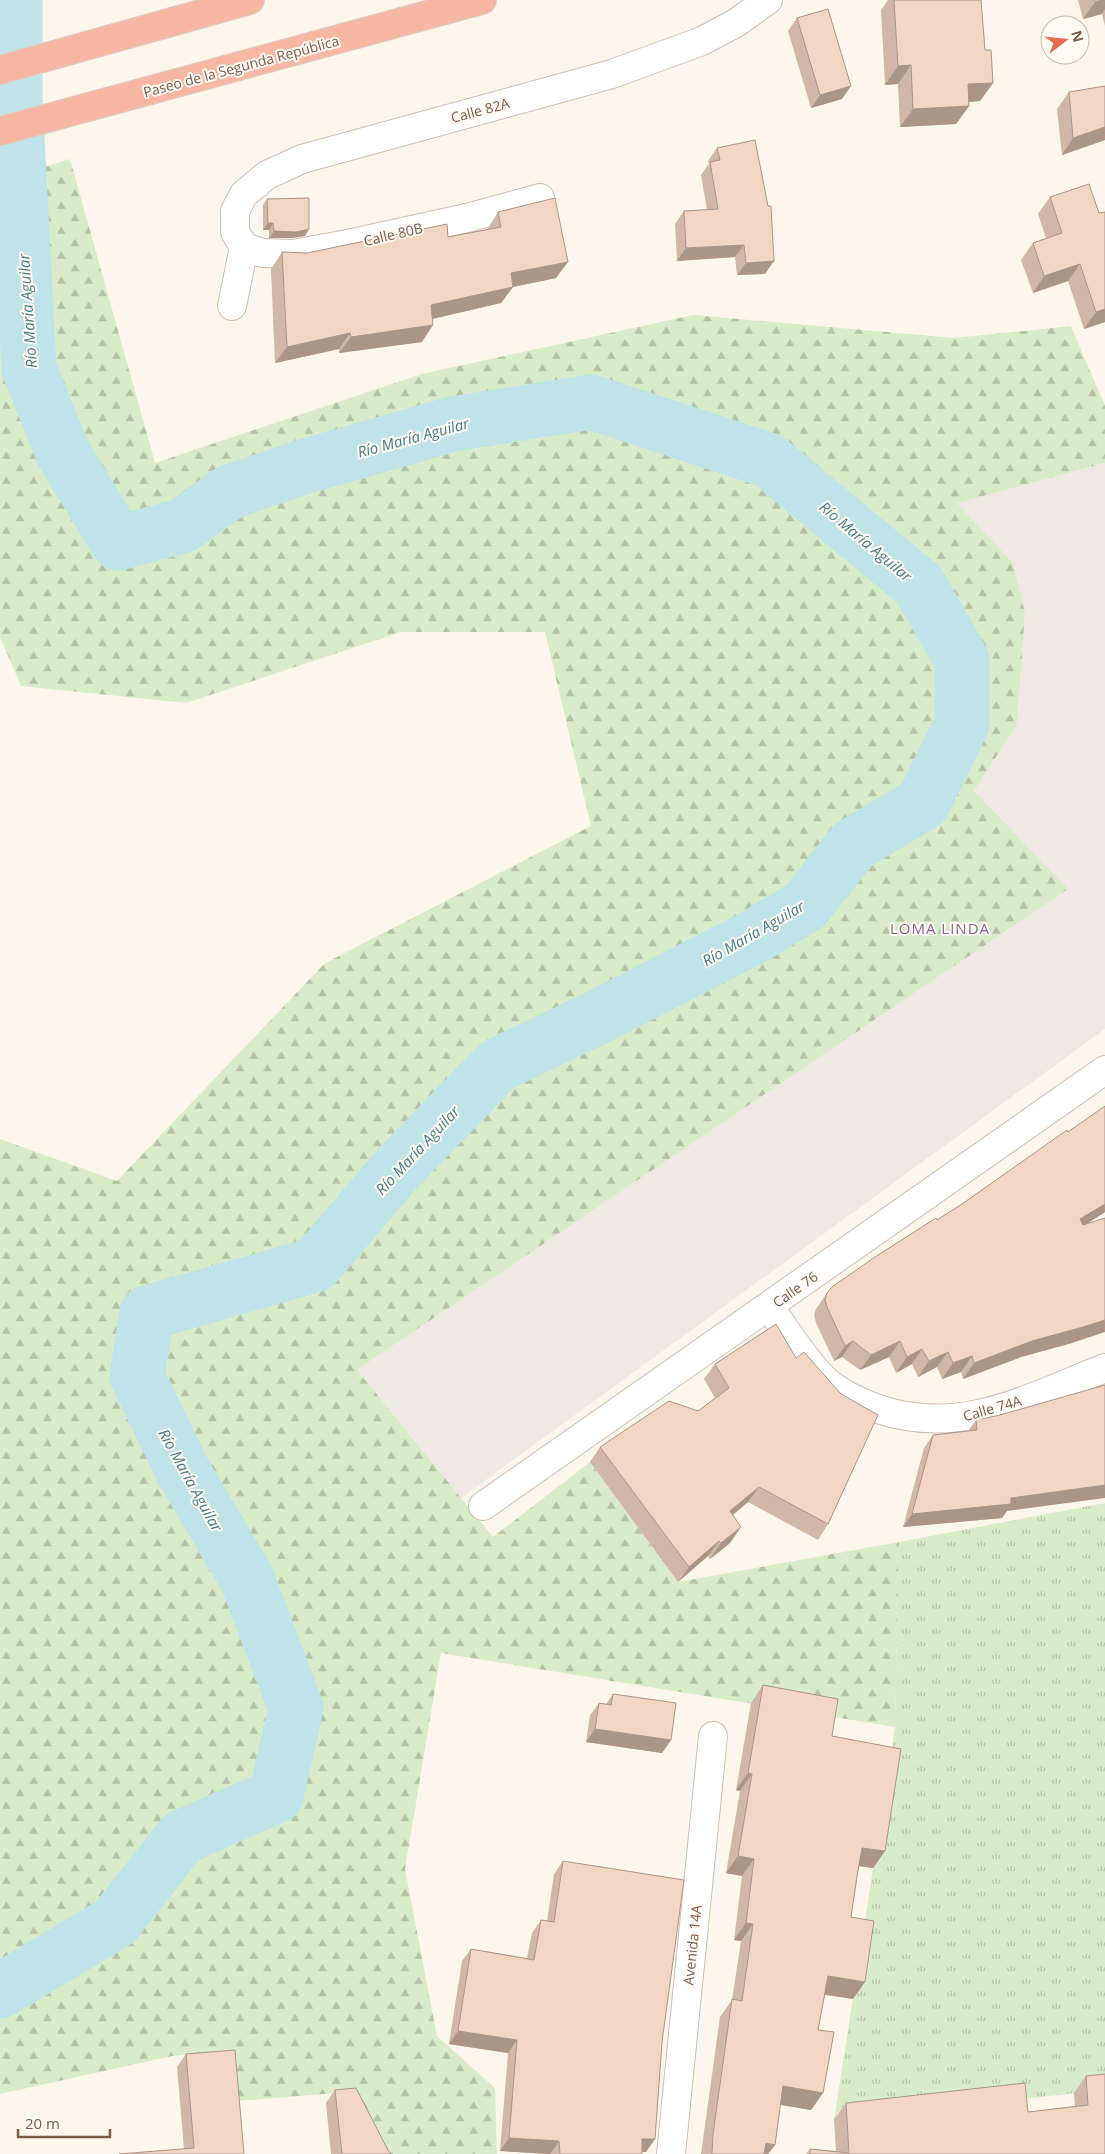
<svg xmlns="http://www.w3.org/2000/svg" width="1105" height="2154" font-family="'Open Sans',sans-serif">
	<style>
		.industrial { fill: #efe9e4 }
		.grass { fill: url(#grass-tufts) }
		.forest { fill: url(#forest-firs) }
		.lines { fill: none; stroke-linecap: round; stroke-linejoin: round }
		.river { stroke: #bfe3e8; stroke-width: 55 }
		.minor-casing { stroke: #d1beb0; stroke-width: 30 }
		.highway-casing { stroke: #dad1cd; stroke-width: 30 }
		.minor { stroke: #fff; stroke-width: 28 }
		.highway { stroke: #f7b7a3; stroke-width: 28 }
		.wall { fill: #d1b7a8 }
		.shaded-wall { fill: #aa9588 }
		.building { fill: #f3d5c3; stroke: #aa9588 }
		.labels { text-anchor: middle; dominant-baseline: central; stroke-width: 4; stroke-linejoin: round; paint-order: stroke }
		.street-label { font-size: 14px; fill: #7a5c4d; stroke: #fffaf3 }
		.water-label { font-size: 15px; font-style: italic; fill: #437c86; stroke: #fffaf3 }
		.neighbourhood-label { font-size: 15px; letter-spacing: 1px; fill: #846695; stroke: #fffaf3 }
	</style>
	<defs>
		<pattern id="grass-tufts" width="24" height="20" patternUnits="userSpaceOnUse" patternTransform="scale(1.25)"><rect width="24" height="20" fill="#d8ecc9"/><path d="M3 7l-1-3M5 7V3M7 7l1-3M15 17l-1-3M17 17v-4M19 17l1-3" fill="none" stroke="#b4c2a5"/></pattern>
		<pattern id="forest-firs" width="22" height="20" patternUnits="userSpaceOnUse" patternTransform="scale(1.25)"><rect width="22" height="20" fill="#d8ecc9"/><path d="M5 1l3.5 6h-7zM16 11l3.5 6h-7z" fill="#b4c2a5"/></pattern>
	</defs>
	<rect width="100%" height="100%" fill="#fdf6ec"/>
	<!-- industrial -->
	<polygon class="industrial" points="1105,463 1105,1029 461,1498 357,1370 1067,889 974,791 1017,725 1025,613 1012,563 956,502"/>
	<!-- grass -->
	<polygon class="grass" points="1105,1503 1105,2090 834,2120 895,1727 899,1542"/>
	<!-- forest -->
	<polygon class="forest" points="70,159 155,463 422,374 693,315 954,338 1071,326 1105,406 1105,463 957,503 1013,563 1025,613 1017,725 974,791 1068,889 357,1370 493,1537 590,1462 678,1582 899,1542 895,1727 441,1653 405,1869 437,2036 495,2088 497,2154 383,2154 349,2092 237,2101 235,2050 172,2056 0,2094 0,1139 117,1181 325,963 591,826 545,632 401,632 186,703 21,686 0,637 0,181"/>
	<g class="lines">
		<!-- river -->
		<polyline class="river" points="0,1991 115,1922 182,1837 276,1796 296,1708 247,1579 183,1471 137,1376 147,1313 315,1265 396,1170 498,1065 594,1019 750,939 805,906 853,845 923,803 962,724 962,660 919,585 768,460 591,402 453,424 303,467 230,492 182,526 118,543 63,453 29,368 15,99 15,0"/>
		<defs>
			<g id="minor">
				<polyline points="244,247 235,232 235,211 244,194 267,175 302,159 612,74 702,41 736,23 768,0"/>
				<polyline points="244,247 263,253 293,254 348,244 467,218 540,198"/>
				<polyline points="232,306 244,247"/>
				<path d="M769,1307c16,21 35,52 53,70 14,15 37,25 56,32 84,28 150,-11 227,-41"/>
				<polyline points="483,1506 1105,1070"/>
				<polyline points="671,2154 713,1736"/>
			</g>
			<g id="highway">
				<polyline points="0,70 250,0"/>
				<polyline points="0,131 482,0"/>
			</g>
		</defs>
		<!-- minor casing -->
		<use href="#minor" class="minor-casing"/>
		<!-- highway casing -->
		<use href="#highway" class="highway-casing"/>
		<!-- minor -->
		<use href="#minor" class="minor"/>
		<!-- highway -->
		<use href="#highway" class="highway"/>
	</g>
	<!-- wall -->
	<g class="wall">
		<polygon points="888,0 981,0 985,50 993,83 980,101 969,102 969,106 956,124 900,127 898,84 885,85 881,10"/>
		<polygon points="1078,0 1105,0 1105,26 1102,14 1083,19"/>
		<polygon points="797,18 842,99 811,108 788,31"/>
		<polygon points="1069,92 1105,140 1062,155 1057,109"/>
		<polygon points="717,148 765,274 737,275 735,257 677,261 675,224 684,211 707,210 701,175 709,164 708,161"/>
		<polygon points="1050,197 1099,213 1105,322 1084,329 1068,281 1033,293 1021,260 1033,243 1046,238 1038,214"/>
		<polygon points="267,199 305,236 292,238 269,238 269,230 263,230 263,205"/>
		<polygon points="498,212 556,278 513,287 501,303 432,319 422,342 339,353 339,349 275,363 271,269 282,252 307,253 448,237 487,230"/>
		<polygon points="1105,1106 1105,1212 1085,1225 1072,1343 1021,1357 963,1379 961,1372 942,1379 937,1367 918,1377 912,1364 896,1373 889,1357 860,1370 842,1357 834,1361 816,1323 814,1315 816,1309 827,1293 937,1220 962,1204 1068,1132"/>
		<polygon points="715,1364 828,1524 818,1540 748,1502 733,1515 730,1543 710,1559 708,1556 678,1582 590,1462 600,1447 698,1411 715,1398 704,1379"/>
		<polygon points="976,1420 1007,1511 1002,1518 903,1527 924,1448 933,1435 968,1431"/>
		<polygon points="763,1685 832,1736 885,1851 873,1868 859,1866 851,1917 853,1999 825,1995 818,2030 823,2093 811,2110 780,2105 775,2145 768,2154 701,2154 720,2017 732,2000 741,1941 734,1940 742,1876 726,1873 740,1791 736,1790 751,1703"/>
		<polygon points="613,1694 671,1740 662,1753 586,1742 590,1715 599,1703 606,1704"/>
		<polygon points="563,1861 662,2042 655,2139 646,2152 642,2152 642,2154 548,2154 500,2151 508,2053 449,2044 462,1961 471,1949 527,1958 532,1933 541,1920 547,1921 554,1874"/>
		<polygon points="186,2054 244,2154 184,2149 177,2067"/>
		<polygon points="1086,2076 1105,2154 806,2154 810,2149 836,2151 834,2120 846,2103 1028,2112 1075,2107 1074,2093"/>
		<polygon points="335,2090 391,2154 331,2154 326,2103"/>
	</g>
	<!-- shaded-wall -->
	<g class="shaded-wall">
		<polygon points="1103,0 1105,0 1105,9 1102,14 1083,19 1095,2"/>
		<polygon points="911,65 898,84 885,85 898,66"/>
		<polygon points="993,83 980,101 955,103 968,84"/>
		<polygon points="851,86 842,99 811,108 820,95"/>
		<polygon points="969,106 956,124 900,127 913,109"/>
		<polygon points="1105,127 1105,140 1062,155 1073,138"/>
		<polygon points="268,223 273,223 269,230 263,230"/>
		<polygon points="309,229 305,236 292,238 269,238 274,231"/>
		<polygon points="744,245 735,257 677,261 686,248"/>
		<polygon points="774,261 765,274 737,275 746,263"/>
		<polygon points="568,262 556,278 513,287 501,303 419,322 431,305 511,273"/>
		<polygon points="1080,264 1068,281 1033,293 1044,276"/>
		<polygon points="1105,309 1105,322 1084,329 1096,312"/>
		<polygon points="433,325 422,342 339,353 351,337"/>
		<polygon points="350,333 339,349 275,363 287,347"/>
		<polygon points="1105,1204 1105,1212 1070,1235 1080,1219"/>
		<polygon points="1105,1320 1105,1332 1072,1343 1021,1357 963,1379 974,1363 1032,1341"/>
		<polygon points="853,1341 842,1357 834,1361 845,1346"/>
		<polygon points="900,1341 889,1357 860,1370 871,1355"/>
		<polygon points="922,1349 912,1364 896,1373 907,1357"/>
		<polygon points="948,1352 937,1367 918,1377 929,1361"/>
		<polygon points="972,1356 961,1372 942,1379 953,1363"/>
		<polygon points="1105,1485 1105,1498 1007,1511 1002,1518 903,1527 912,1514 1011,1498"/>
		<polygon points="759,1487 748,1502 719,1526 730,1511"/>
		<polygon points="741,1527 730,1543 710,1559 721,1543"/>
		<polygon points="719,1541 708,1556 678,1582 689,1567"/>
		<polygon points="595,1729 671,1740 662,1753 586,1742"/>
		<polygon points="748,1773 752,1774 740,1791 736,1790"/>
		<polygon points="862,1848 885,1851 873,1868 850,1865"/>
		<polygon points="738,1856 754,1859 742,1876 726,1873"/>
		<polygon points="746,1923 753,1924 741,1941 734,1940"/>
		<polygon points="828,1976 865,1982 853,1999 816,1993"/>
		<polygon points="458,2031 517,2040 508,2053 449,2044"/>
		<polygon points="783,2086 823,2093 811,2110 771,2103"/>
		<polygon points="509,2138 559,2141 550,2154 500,2151"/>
		<polygon points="642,2139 655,2139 646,2152 633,2152"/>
		<polygon points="766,2143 775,2145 768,2154 758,2154"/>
	</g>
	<!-- building -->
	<g class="building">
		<polygon points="894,0 981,0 985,50 991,50 993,83 968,84 969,106 913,109 911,65 898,66"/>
		<polygon points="1094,0 1103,0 1095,2"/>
		<polygon points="828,9 851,86 820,95 797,18"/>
		<polygon points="1105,86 1105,127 1073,138 1069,92"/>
		<polygon points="755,140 768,206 771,206 774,261 746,263 744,245 686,248 684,211 718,209 710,162 720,160 717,148"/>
		<polygon points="1089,184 1099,213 1105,212 1105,309 1096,312 1080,264 1044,276 1033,243 1062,233 1050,197"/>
		<polygon points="309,198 309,229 296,232 274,231 273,223 268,223 267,199"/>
		<polygon points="555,198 568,262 511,273 513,287 431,305 433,325 351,337 350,333 287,347 282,252 307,253 447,224 448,237 501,227 498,212"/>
		<polygon points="1105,1106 1105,1204 1080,1219 1083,1225 1105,1218 1105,1320 1083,1327 1032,1341 974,1363 972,1356 953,1363 948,1352 929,1361 922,1349 907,1357 900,1341 871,1355 853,1341 845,1346 827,1307 825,1300 827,1293 832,1287 875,1257 936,1218 937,1220 962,1204 1067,1130 1068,1132"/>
		<polygon points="776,1324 796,1358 804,1352 841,1394 878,1415 828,1524 759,1487 730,1511 741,1527 721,1543 719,1541 689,1567 600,1447 669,1401 698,1411 729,1388 715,1364"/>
		<polygon points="1105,1385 1105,1485 1011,1498 1011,1504 912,1514 933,1435 977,1430 976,1420 1000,1415"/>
		<polygon points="763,1685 838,1699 832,1736 901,1749 885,1851 862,1848 857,1876 851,1917 874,1921 865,1982 828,1976 818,2030 834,2032 823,2093 783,2086 775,2145 766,2143 764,2154 712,2154 713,2134 732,1999 742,2001 753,1924 746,1923 754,1859 738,1856 752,1774 748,1773"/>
		<polygon points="613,1694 676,1703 671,1740 595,1729 599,1703 611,1705"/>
		<polygon points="563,1861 684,1880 662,2042 655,2139 642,2139 642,2154 560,2154 559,2141 509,2138 517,2040 458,2031 471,1949 534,1960 541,1920 554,1922"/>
		<polygon points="235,2050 244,2154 119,2154 194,2148 186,2054"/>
		<polygon points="1105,2074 1105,2154 810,2154 810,2149 849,2153 846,2103 1025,2083 1028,2112 1088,2105 1086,2076"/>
		<polygon points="356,2088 389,2152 391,2154 342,2154 335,2090"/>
	</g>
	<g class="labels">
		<!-- street labels -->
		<g class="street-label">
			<text transform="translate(241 66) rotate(-15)">Paseo de la Segunda República</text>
			<text transform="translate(480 110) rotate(-15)">Calle 82A</text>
			<text transform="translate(393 234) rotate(-13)">Calle 80B</text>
			<text transform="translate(795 1289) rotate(-35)">Calle 76</text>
			<text transform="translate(992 1408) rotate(-16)">Calle 74A</text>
			<text transform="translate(692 1945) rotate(-84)">Avenida 14A</text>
		</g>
		<!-- water labels -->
		<g class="water-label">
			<text transform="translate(27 311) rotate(-94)">Río María Aguilar</text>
			<text transform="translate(413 437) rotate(-15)">Río María Aguilar</text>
			<text transform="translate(866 541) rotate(40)">Río María Aguilar</text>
			<text transform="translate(753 933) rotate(-30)">Río María Aguilar</text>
			<text transform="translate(417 1150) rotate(-47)">Río María Aguilar</text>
			<text transform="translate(191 1480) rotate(61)">Río María Aguilar</text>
		</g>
		<!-- neighbourhood labels -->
		<g class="neighbourhood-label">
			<text x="940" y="928">LOMA LINDA</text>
		</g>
	</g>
	<!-- north arrow -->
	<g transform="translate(1065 40) rotate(74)"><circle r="24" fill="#fffaf3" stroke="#cabbb1"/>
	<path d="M0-4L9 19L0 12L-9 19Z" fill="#e76f51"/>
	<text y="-8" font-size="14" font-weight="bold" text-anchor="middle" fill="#7a5c4d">N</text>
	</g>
	<!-- scale -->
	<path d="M18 2129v8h92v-8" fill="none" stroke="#7a5c4d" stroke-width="2.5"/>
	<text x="25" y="2129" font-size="15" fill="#7a5c4d" stroke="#fffaf3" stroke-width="4" paint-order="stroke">20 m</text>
</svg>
